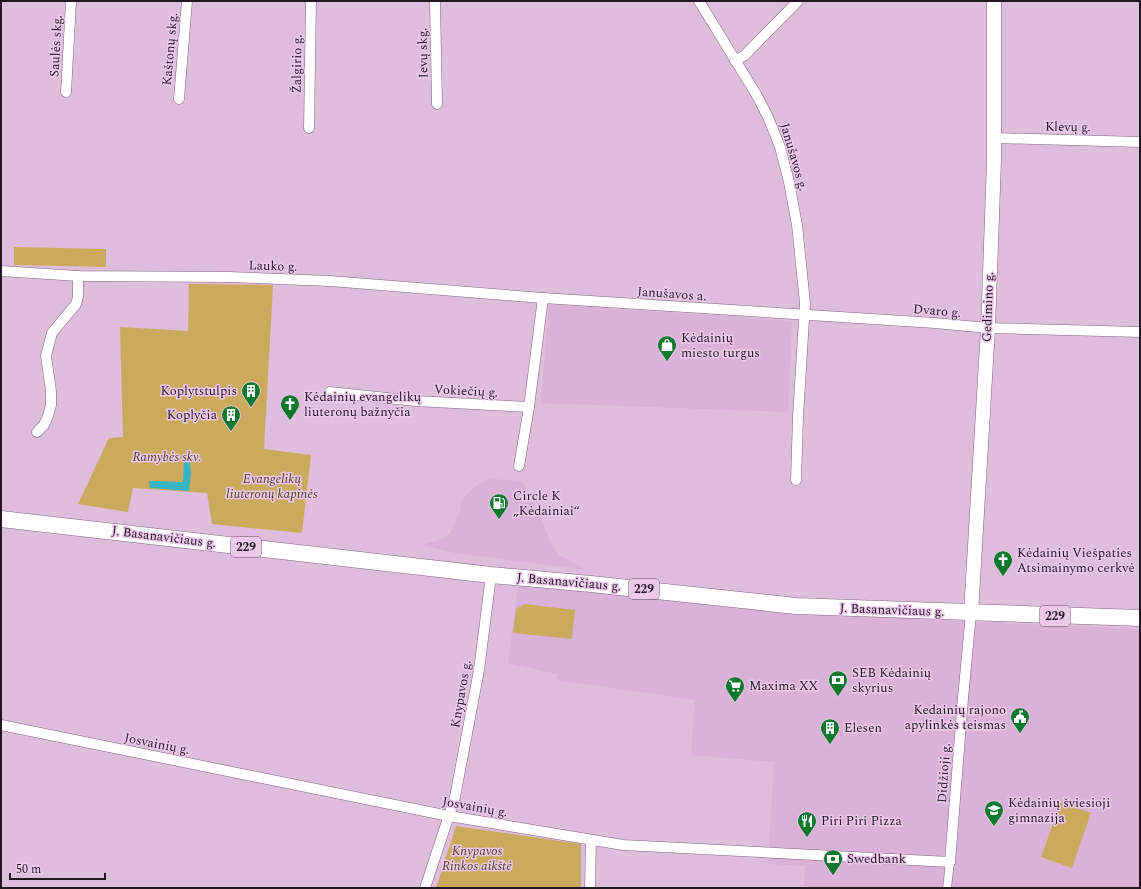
<svg xmlns="http://www.w3.org/2000/svg" width="1141" height="889" font-family="Spectral,serif">
	<style>
		.built { fill: #dab2d9 }
		.green { fill: #cbaa5d }
		.water { fill: #37b5c5 }
		.lines { fill: none; stroke-linecap: round; stroke-linejoin: round }
		.pedestrian-casing { stroke: #7f617e; stroke-width: 9 }
		.minor-casing { stroke: #7f617e; stroke-width: 11 }
		.secondary-casing { stroke: #7f617e; stroke-width: 15 }
		.primary-casing { stroke: #7f617e; stroke-width: 17 }
		.pedestrian { stroke: #fff; stroke-width: 8 }
		.minor { stroke: #fff; stroke-width: 10 }
		.secondary { stroke: #fff; stroke-width: 14 }
		.primary { stroke: #fff; stroke-width: 16 }
		.labels { text-anchor: middle; dominant-baseline: central; stroke-width: 3; stroke-linejoin: round; paint-order: stroke }
		.shield { fill: #ecc9eb; stroke: #5f4c5e; stroke-width: 1 }
		.shield-label { font-size: 12px; font-weight: bold; fill: #221622 }
		.street-label { font-size: 13px; fill: #221622; stroke: #ecc9eb }
		.poi-label { font-size: 13px; fill: #221622; stroke: #ecc9eb; text-anchor: start }
		.park-label { font-size: 13px; font-style: italic; fill: #4f401d; stroke: #ecc9eb }
	</style>
	<rect width="100%" height="100%" fill="#dfbddd"/>
	<!-- built -->
	<g class="built">
		<polygon points="549,304 792,321 788,412 541,403"/>
		<polygon points="491,479 522,481 542,520 550,541 559,555 587,570 455,553 421,545 443,539 451,532 460,511 462,500 470,491 479,484"/>
		<polygon points="518,586 809,612 980,622 1140,629 1140,888 804,888 805,866 768,864 774,762 691,755 695,700 557,680 557,674 508,663"/>
	</g>
	<!-- green -->
	<g class="green">
		<polygon points="14,247 106,249 106,267 14,265"/>
		<polygon points="189,284 273,285 264,449 311,455 302,533 212,524 207,493 133,488 128,512 78,504 109,438 123,437 120,327 188,331"/>
		<polygon points="525,604 575,610 572,639 513,633 516,609"/>
		<polygon points="1061,802 1091,813 1072,868 1041,857"/>
		<polygon points="456,826 581,844 581,888 436,888"/>
	</g>
	<!-- water -->
	<polygon class="water" points="184,456 189,457 191,473 189,491 150,488 149,481 183,482"/>
	<g class="lines">
		<defs>
			<polyline id="pedestrian" points="947,888 950,862"/>
			<g id="minor">
				<polyline points="435,1 437,104"/>
				<polyline points="699,1 756,94 768,117 780,147 789,182 797,225 805,303 798,417 796,480"/>
				<polyline points="735,61 745,55 798,1"/>
				<polyline points="66,92 71,1"/>
				<polyline points="179,99 187,1"/>
				<polyline points="309,128 311,1"/>
				<polyline points="995,138 1140,142"/>
				<polyline points="1,271 78,276 229,277 330,281 543,298 935,323 988,328 1140,332"/>
				<polyline points="330,392 415,401 529,407"/>
				<polyline points="37,432 44,425 48,416 51,405 51,391 46,356 52,333 76,304 78,297 78,276"/>
				<polyline points="519,466 529,407 543,298"/>
				<polyline points="1,725 449,816 623,845 950,862 963,698 971,613"/>
				<polyline points="425,888 455,797 479,670 491,575"/>
				<polyline points="590,888 591,840"/>
			</g>
			<polyline id="secondary" points="971,613 988,328 994,161 994,1"/>
			<polyline id="primary" points="1,519 491,575 591,584 796,606 1140,618"/>
		</defs>
		<!-- pedestrian casing -->
		<use href="#pedestrian" class="pedestrian-casing"/>
		<!-- minor casing -->
		<use href="#minor" class="minor-casing"/>
		<!-- secondary casing -->
		<use href="#secondary" class="secondary-casing"/>
		<!-- primary casing -->
		<use href="#primary" class="primary-casing"/>
		<!-- pedestrian -->
		<use href="#pedestrian" class="pedestrian"/>
		<!-- minor -->
		<use href="#minor" class="minor"/>
		<!-- secondary -->
		<use href="#secondary" class="secondary"/>
		<!-- primary -->
		<use href="#primary" class="primary"/>
	</g>
	<!-- icons -->
	<defs>
		<symbol id="shop-pin" viewBox="-11 -11 22 30"><path d="M0 17L-7.5 6A9.5 9.5 0 1 1 7.5 6Z" fill="#0c792d" stroke="#ecc9eb"/><path d="M-5-2.5h2.3a2.7 3.5 0 0 1 5.4 0H5L5.5 6h-11ZM-1.5-2.5h3a1.5 2.3 0 0 0-3 0Z" fill="#fff"/></symbol>
		<symbol id="building-pin" viewBox="-11 -11 22 30"><path d="M0 17L-7.5 6A9.5 9.5 0 1 1 7.5 6Z" fill="#0c792d" stroke="#ecc9eb"/><path d="M-4-6H4V6H1V3H-1V6H-4ZM-2.5-4.3h1.7v1.8h-1.7ZM.8-4.3h1.7v1.8H.8ZM-2.5-1h1.7V.8h-1.7ZM.8-1h1.7V.8H.8Z" fill="#fff"/></symbol>
		<symbol id="church-pin" viewBox="-11 -11 22 30"><path d="M0 17L-7.5 6A9.5 9.5 0 1 1 7.5 6Z" fill="#0c792d" stroke="#ecc9eb"/><path d="M-1.2-6h2.4v3.5h3.3v2.4h-3.3V6h-2.4V-.1h-3.3v-2.4h3.3Z" fill="#fff"/></symbol>
		<symbol id="fuel-pin" viewBox="-11 -11 22 30"><path d="M0 17L-7.5 6A9.5 9.5 0 1 1 7.5 6Z" fill="#0c792d" stroke="#ecc9eb"/><path d="M-5.5-6h7V0h2V4h1.3V-2.5L3-4.5l.8-.8L6-3V5H2.5V1h-1V6h-7ZM-4.2-4.7v3.2H.2V-4.7Z" fill="#fff"/></symbol>
		<symbol id="bank-pin" viewBox="-11 -11 22 30"><path d="M0 17L-7.5 6A9.5 9.5 0 1 1 7.5 6Z" fill="#0c792d" stroke="#ecc9eb"/><path d="M-6-4H6V4H-6ZM0-2.3a2.3 2.3 0 1 0 0 4.6a2.3 2.3 0 1 0 0-4.6Z" fill="#fff"/></symbol>
		<symbol id="supermarket-pin" viewBox="-11 -11 22 30"><path d="M0 17L-7.5 6A9.5 9.5 0 1 1 7.5 6Z" fill="#0c792d" stroke="#ecc9eb"/><path d="M-6-5.5h2.5l.6 2H6L4.5 2H-2.5L-4.4-4H-6ZM-1.5 3.2a1.3 1.3 0 1 0 .1 0ZM3 3.2a1.3 1.3 0 1 0 .1 0Z" fill="#fff"/></symbol>
		<symbol id="civic-pin" viewBox="-11 -11 22 30"><path d="M0 17L-7.5 6A9.5 9.5 0 1 1 7.5 6Z" fill="#0c792d" stroke="#ecc9eb"/><path d="M-.6-6.5H3V-4.5H.6V-3L4-1V1h2V6H-6V1h2V-1L-.6-3ZM-1.2 2.5V6h2.4V2.5Z" fill="#fff"/></symbol>
		<symbol id="school-pin" viewBox="-11 -11 22 30"><path d="M0 17L-7.5 6A9.5 9.5 0 1 1 7.5 6Z" fill="#0c792d" stroke="#ecc9eb"/><path d="M0-5L7-2L0 1L-7-2ZM-4 1L0 2.5L4 1V4Q0 6-4 4Z" fill="#fff"/></symbol>
		<symbol id="restaurant-pin" viewBox="-11 -11 22 30"><path d="M0 17L-7.5 6A9.5 9.5 0 1 1 7.5 6Z" fill="#0c792d" stroke="#ecc9eb"/><path d="M-5-6h1v4h1v-4h1v4h1v-4h1v5L-1.5 .5V6h-2V.5L-5-1ZM5-6V6H3V1.5H1.5Q1.5-4 5-6Z" fill="#fff"/></symbol>
	</defs>
	<g fill-rule="evenodd">
		<use href="#shop-pin" x="656" y="334" width="22" height="30"/>
		<use href="#building-pin" x="240" y="380" width="22" height="30"/>
		<use href="#church-pin" x="279" y="393" width="22" height="30"/>
		<use href="#building-pin" x="220" y="404" width="22" height="30"/>
		<use href="#fuel-pin" x="488" y="492" width="22" height="30"/>
		<use href="#church-pin" x="992" y="549" width="22" height="30"/>
		<use href="#bank-pin" x="827" y="669" width="22" height="30"/>
		<use href="#supermarket-pin" x="724" y="675" width="22" height="30"/>
		<use href="#civic-pin" x="1009" y="706" width="22" height="30"/>
		<use href="#building-pin" x="819" y="717" width="22" height="30"/>
		<use href="#school-pin" x="983" y="799" width="22" height="30"/>
		<use href="#restaurant-pin" x="796" y="810" width="22" height="30"/>
		<use href="#bank-pin" x="822" y="848" width="22" height="30"/>
	</g>
	<g class="labels">
		<!-- shield labels -->
		<g class="shield">
			<rect x="231" y="537" width="30" height="20" rx="3"/>
			<rect x="629" y="579" width="30" height="20" rx="3"/>
			<rect x="1040" y="606" width="30" height="20" rx="3"/>
		</g>
		<g class="shield-label">
			<text x="246" y="547">229</text>
			<text x="644" y="589">229</text>
			<text x="1055" y="616">229</text>
		</g>
		<!-- street labels -->
		<g class="street-label">
			<text transform="translate(56 46) rotate(-87)">Saulės skg.</text>
			<text transform="translate(170 49) rotate(-85)">Kaštonų skg.</text>
			<text transform="translate(423 53) rotate(-91)">Ievų skg.</text>
			<text transform="translate(297 64) rotate(-89)">Žalgirio g.</text>
			<text transform="translate(1068 127) rotate(1)">Klevų g.</text>
			<text transform="translate(794 157) rotate(74)">Janušavos g.</text>
			<text transform="translate(273 266) rotate(2)">Lauko g.</text>
			<text transform="translate(672 294) rotate(4)">Janušavos a.</text>
			<text transform="translate(988 307) rotate(-88)">Gedimino g.</text>
			<text transform="translate(937 311) rotate(5)">Dvaro g.</text>
			<text transform="translate(466 391) rotate(3)">Vokiečių g.</text>
			<text transform="translate(164 537) rotate(7)">J. Basanavičiaus g.</text>
			<text transform="translate(569 582) rotate(5)">J. Basanavičiaus g.</text>
			<text transform="translate(892 610) rotate(2)">J. Basanavičiaus g.</text>
			<text transform="translate(461 694) rotate(-80)">Knypavos g.</text>
			<text transform="translate(157 744) rotate(11)">Josvainių g.</text>
			<text transform="translate(944 773) rotate(-86)">Didžioji g.</text>
			<text transform="translate(475 807) rotate(10)">Josvainių g.</text>
		</g>
		<!-- poi labels -->
		<g class="poi-label">
			<text x="681" y="338">Kėdainių<tspan x="681" dy="15">miesto turgus</tspan></text>
			<text x="237" y="391" text-anchor="end">Koplytstulpis</text>
			<text x="304" y="397">Kėdainių evangelikų<tspan x="304" dy="15">liuteronų bažnyčia</tspan></text>
			<text x="217" y="415" text-anchor="end">Koplyčia</text>
			<text x="513" y="496">Circle K<tspan x="513" dy="15">„Kėdainiai“</tspan></text>
			<text x="1017" y="553">Kėdainių Viešpaties<tspan x="1017" dy="15">Atsimainymo cerkvė</tspan></text>
			<text x="852" y="673">SEB Kėdainių<tspan x="852" dy="15">skyrius</tspan></text>
			<text x="749" y="686">Maxima XX</text>
			<text x="1006" y="710" text-anchor="end">Kedainių rajono<tspan x="1006" dy="15">apylinkės teismas</tspan></text>
			<text x="844" y="728">Elesen</text>
			<text x="1008" y="803">Kėdainių šviesioji<tspan x="1008" dy="15">gimnazija</tspan></text>
			<text x="821" y="821">Piri Piri Pizza</text>
			<text x="847" y="859">Swedbank</text>
		</g>
		<!-- park labels -->
		<g class="park-label">
			<text x="167" y="457">Ramybės skv.</text>
			<text x="272" y="479">Evangelikų<tspan x="272" dy="15">liuteronų kapinės</tspan></text>
			<text x="477" y="851">Knypavos<tspan x="477" dy="15">Rinkos aikštė</tspan></text>
		</g>
	</g>
	<!-- border -->
	<rect width="1141" height="889" fill="none" stroke="#221622" stroke-width="4"/>
	<!-- scale -->
	<path d="M10 873v6h95v-6" fill="none" stroke="#221622" stroke-width="2"/>
	<text x="16" y="873" font-size="12" fill="#221622" stroke="#ecc9eb" stroke-width="3" paint-order="stroke">50 m</text>
</svg>
